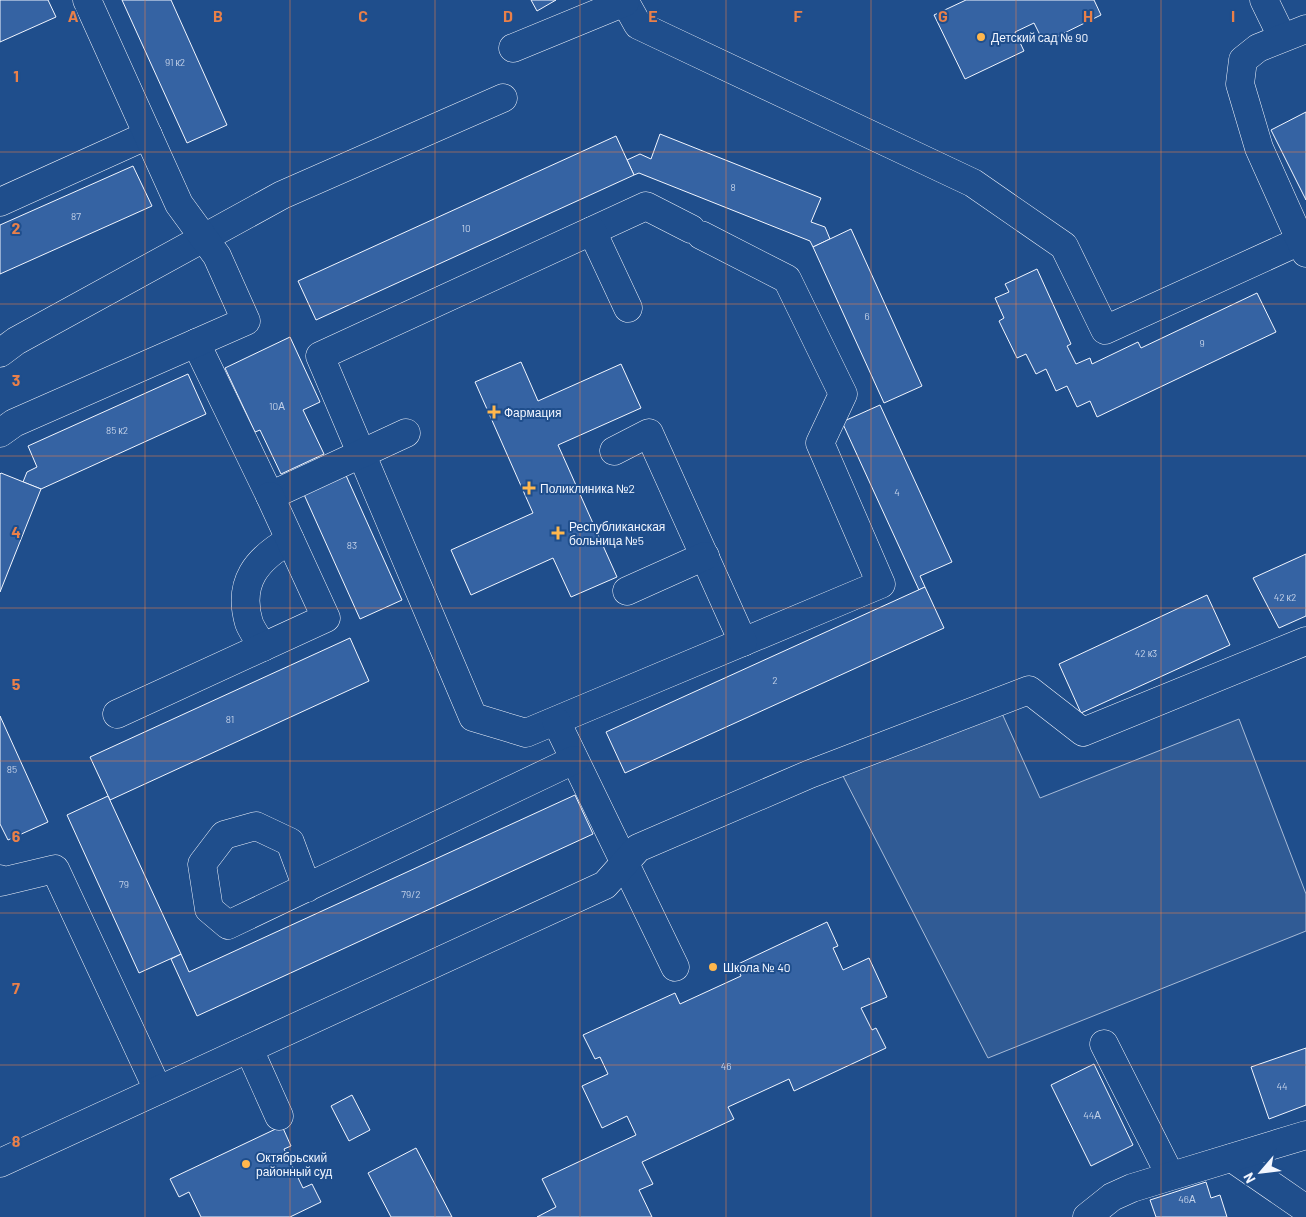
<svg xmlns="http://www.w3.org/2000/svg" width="1306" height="1217" font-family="Barlow,sans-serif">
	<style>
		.green { fill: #305b95; stroke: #a8bbd7 }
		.building { fill: #3563a3; stroke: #f2f6ff }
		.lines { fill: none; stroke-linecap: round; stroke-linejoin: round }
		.minor-casing { stroke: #f2f6ff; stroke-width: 29 }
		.minor { stroke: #1f4e8c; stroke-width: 28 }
		.grid { fill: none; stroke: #ea8049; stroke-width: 1; stroke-opacity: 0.55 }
		.poi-dot { fill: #ffb74d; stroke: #1f4e8c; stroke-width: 2 }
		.labels { text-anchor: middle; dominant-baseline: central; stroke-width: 4; stroke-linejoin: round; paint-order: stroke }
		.number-label { font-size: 10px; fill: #c3d1e8 }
		.poi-label { font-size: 12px; fill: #f2f6ff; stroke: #1f4e8c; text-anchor: start }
		.grid-label { font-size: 16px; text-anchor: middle; font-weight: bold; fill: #ea8049; stroke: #1f4e8c; stroke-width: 4; stroke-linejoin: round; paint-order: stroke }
	</style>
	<rect width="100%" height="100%" fill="#1f4e8c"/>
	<!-- green -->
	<polygon class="green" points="1000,709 1040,798 1239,719 1306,894 1306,931 988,1058 843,776"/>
	<!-- building -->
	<g class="building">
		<polygon points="0,0 48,0 56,17 0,42"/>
		<polygon points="122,0 171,0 227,125 187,143"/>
		<polygon points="531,0 556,0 537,11"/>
		<polygon points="966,0 1094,0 1101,15 1044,43 1034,23 1015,32 1024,51 965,79 934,15"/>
		<polygon points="1306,112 1306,200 1271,130"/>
		<polygon points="660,134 821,198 811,222 825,227 830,239 813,247 810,241 644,175 639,173 634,175 627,160 640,154 651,159"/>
		<polygon points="616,136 634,175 316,320 298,281"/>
		<polygon points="133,166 152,206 0,274 0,225"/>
		<polygon points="851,229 922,386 884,403 813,247"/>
		<polygon points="1037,269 1071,344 1067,346 1076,364 1090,358 1092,364 1138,342 1141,348 1257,293 1276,332 1097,417 1090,401 1077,407 1067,386 1056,391 1046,369 1036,374 1026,354 1017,358 999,321 1004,318 995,298 1009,292 1005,284"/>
		<polygon points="290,337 320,402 303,410 324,454 281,474 260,430 255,432 225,368"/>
		<polygon points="521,362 538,401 621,364 641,408 558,445 617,577 571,597 553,558 471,595 451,550 533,513 475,382"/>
		<polygon points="188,374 206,414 41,489 23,482 27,472 37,467 28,446"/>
		<polygon points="880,405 952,562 920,576 925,587 919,590 842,422"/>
		<polygon points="344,471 402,600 360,619 302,490"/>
		<polygon points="1,473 41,489 0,592 0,474"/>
		<polygon points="1306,554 1306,616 1279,628 1253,578"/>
		<polygon points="925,587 944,628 625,773 606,732"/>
		<polygon points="1207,595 1230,645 1081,713 1059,664"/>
		<polygon points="350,638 369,681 110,800 90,757"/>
		<polygon points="0,716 48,822 8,840 0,824"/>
		<polygon points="575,795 593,834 197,1016 171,959 181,954 189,972"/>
		<polygon points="108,796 181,954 139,973 67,815"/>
		<polygon points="827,922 838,946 833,948 843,970 869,958 887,997 861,1008 872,1030 876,1028 886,1048 794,1091 789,1079 728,1107 734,1119 642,1162 653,1184 639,1190 652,1217 537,1217 556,1207 542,1179 636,1135 627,1116 602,1128 582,1086 608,1074 600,1057 595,1059 583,1035 675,993 680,1004 741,976 736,965"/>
		<polygon points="1306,1048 1306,1105 1269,1119 1251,1067"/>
		<polygon points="1094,1064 1133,1145 1091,1166 1051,1085"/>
		<polygon points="352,1095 370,1130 349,1141 331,1106"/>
		<polygon points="282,1126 291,1146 284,1149 303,1188 312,1184 321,1202 290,1217 201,1217 189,1192 179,1197 170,1179"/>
		<polygon points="416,1148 452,1217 391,1217 368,1173"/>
		<polygon points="1206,1182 1211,1198 1220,1195 1227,1217 1156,1217 1150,1200"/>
	</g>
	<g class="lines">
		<defs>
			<g id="minor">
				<polyline points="624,0 638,25 973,183 1064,246 1105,330 1300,241"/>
				<polyline points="1264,0 1282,37"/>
				<polyline points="1306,29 1258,48 1243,60 1240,84 1259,148 1306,253"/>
				<polyline points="513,48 625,2"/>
				<polyline points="0,202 148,135"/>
				<polyline points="691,229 646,206 320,356 473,717 526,733 881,584 820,443 843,394 787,279 701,235"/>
				<polyline points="592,231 628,308"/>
				<polyline points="196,343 270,496 406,433"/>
				<polyline points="0,353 16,341 282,195 503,98"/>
				<polyline points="0,433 14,423 246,321 217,256 179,204 87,0"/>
				<polyline points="614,451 649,433 743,642"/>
				<polyline points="627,591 705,556"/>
				<path d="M263,647c-4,-7 -11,-16 -14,-24 -12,-41 8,-64 41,-83"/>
				<polyline points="117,714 326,618 270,496"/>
				<polyline points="556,721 675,967"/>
				<polyline points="0,879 1,882 55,869 158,1090"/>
				<polyline points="307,888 290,842 256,826 224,835 202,864 209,909 228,925 574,760"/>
				<polyline points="1104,1044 1170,1175"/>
				<polyline points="249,1049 279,1116"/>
				<polyline points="1232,1158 1306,1209"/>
				<polyline points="0,1163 605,885 638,848 810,774 1029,690 1083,732 1306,641"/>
				<polyline points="1087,1217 1112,1197 1132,1188 1306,1135"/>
			</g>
		</defs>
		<!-- minor casing -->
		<use href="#minor" class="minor-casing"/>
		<!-- minor -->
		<use href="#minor" class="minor"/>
	</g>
	<!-- grid -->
	<path class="grid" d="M145,0v1217M290,0v1217M435,0v1217M580,0v1217M726,0v1217M871,0v1217M1016,0v1217M1161,0v1217M0,152h1306M0,304h1306M0,456h1306M0,608h1306M0,761h1306M0,913h1306M0,1065h1306"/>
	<!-- markers -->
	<g class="poi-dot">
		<circle cx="981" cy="37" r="5"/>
		<path d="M491.5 404.5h5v5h5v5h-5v5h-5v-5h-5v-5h5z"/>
		<path d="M526.5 480.5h5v5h5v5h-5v5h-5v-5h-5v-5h5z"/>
		<path d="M555.5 525.5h5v5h5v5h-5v5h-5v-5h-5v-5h5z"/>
		<circle cx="713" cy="967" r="5"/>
		<circle cx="246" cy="1164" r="5"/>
	</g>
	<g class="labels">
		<!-- number labels -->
		<g class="number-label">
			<text x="175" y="62">91 к2</text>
			<text x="733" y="187">8</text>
			<text x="76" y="216">87</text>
			<text x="466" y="228">10</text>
			<text x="867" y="316">6</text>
			<text x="1202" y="343">9</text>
			<text x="277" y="406">10А</text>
			<text x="117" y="430">85 к2</text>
			<text x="897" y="492">4</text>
			<text x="352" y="545">83</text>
			<text x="1285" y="597">42 к2</text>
			<text x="1146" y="653">42 к3</text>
			<text x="775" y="680">2</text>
			<text x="230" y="719">81</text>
			<text x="12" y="769">85</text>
			<text x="124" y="884">79</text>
			<text x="411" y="894">79/2</text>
			<text x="726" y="1066">46</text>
			<text x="1282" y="1086">44</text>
			<text x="1092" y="1115">44А</text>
			<text x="1187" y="1199">46А</text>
		</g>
		<!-- poi labels -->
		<g class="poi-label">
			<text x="991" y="37">Детский сад № 90</text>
			<text x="504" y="412">Фармация</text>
			<text x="540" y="488">Поликлиника №2</text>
			<text x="569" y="526">Республиканская<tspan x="569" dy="14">больница №5</tspan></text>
			<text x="723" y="967">Школа № 40</text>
			<text x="256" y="1157">Октябрьский<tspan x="256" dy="14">районный суд</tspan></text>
		</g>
	</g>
	<g class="grid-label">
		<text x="73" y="22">A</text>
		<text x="218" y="22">B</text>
		<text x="363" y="22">C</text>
		<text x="508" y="22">D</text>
		<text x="653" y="22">E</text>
		<text x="798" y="22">F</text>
		<text x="943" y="22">G</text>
		<text x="1088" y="22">H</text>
		<text x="1233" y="22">I</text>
		<text x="16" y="82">1</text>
		<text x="16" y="234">2</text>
		<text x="16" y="386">3</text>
		<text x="16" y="538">4</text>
		<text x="16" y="690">5</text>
		<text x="16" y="842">6</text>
		<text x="16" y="994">7</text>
		<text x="16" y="1147">8</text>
	</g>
	<!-- north arrow -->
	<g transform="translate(1261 1172) rotate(242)" stroke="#1f4e8c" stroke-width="4" paint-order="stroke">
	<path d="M0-4L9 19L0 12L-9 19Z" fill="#f2f6ff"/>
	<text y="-8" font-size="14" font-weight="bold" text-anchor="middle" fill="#f2f6ff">N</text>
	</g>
</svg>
